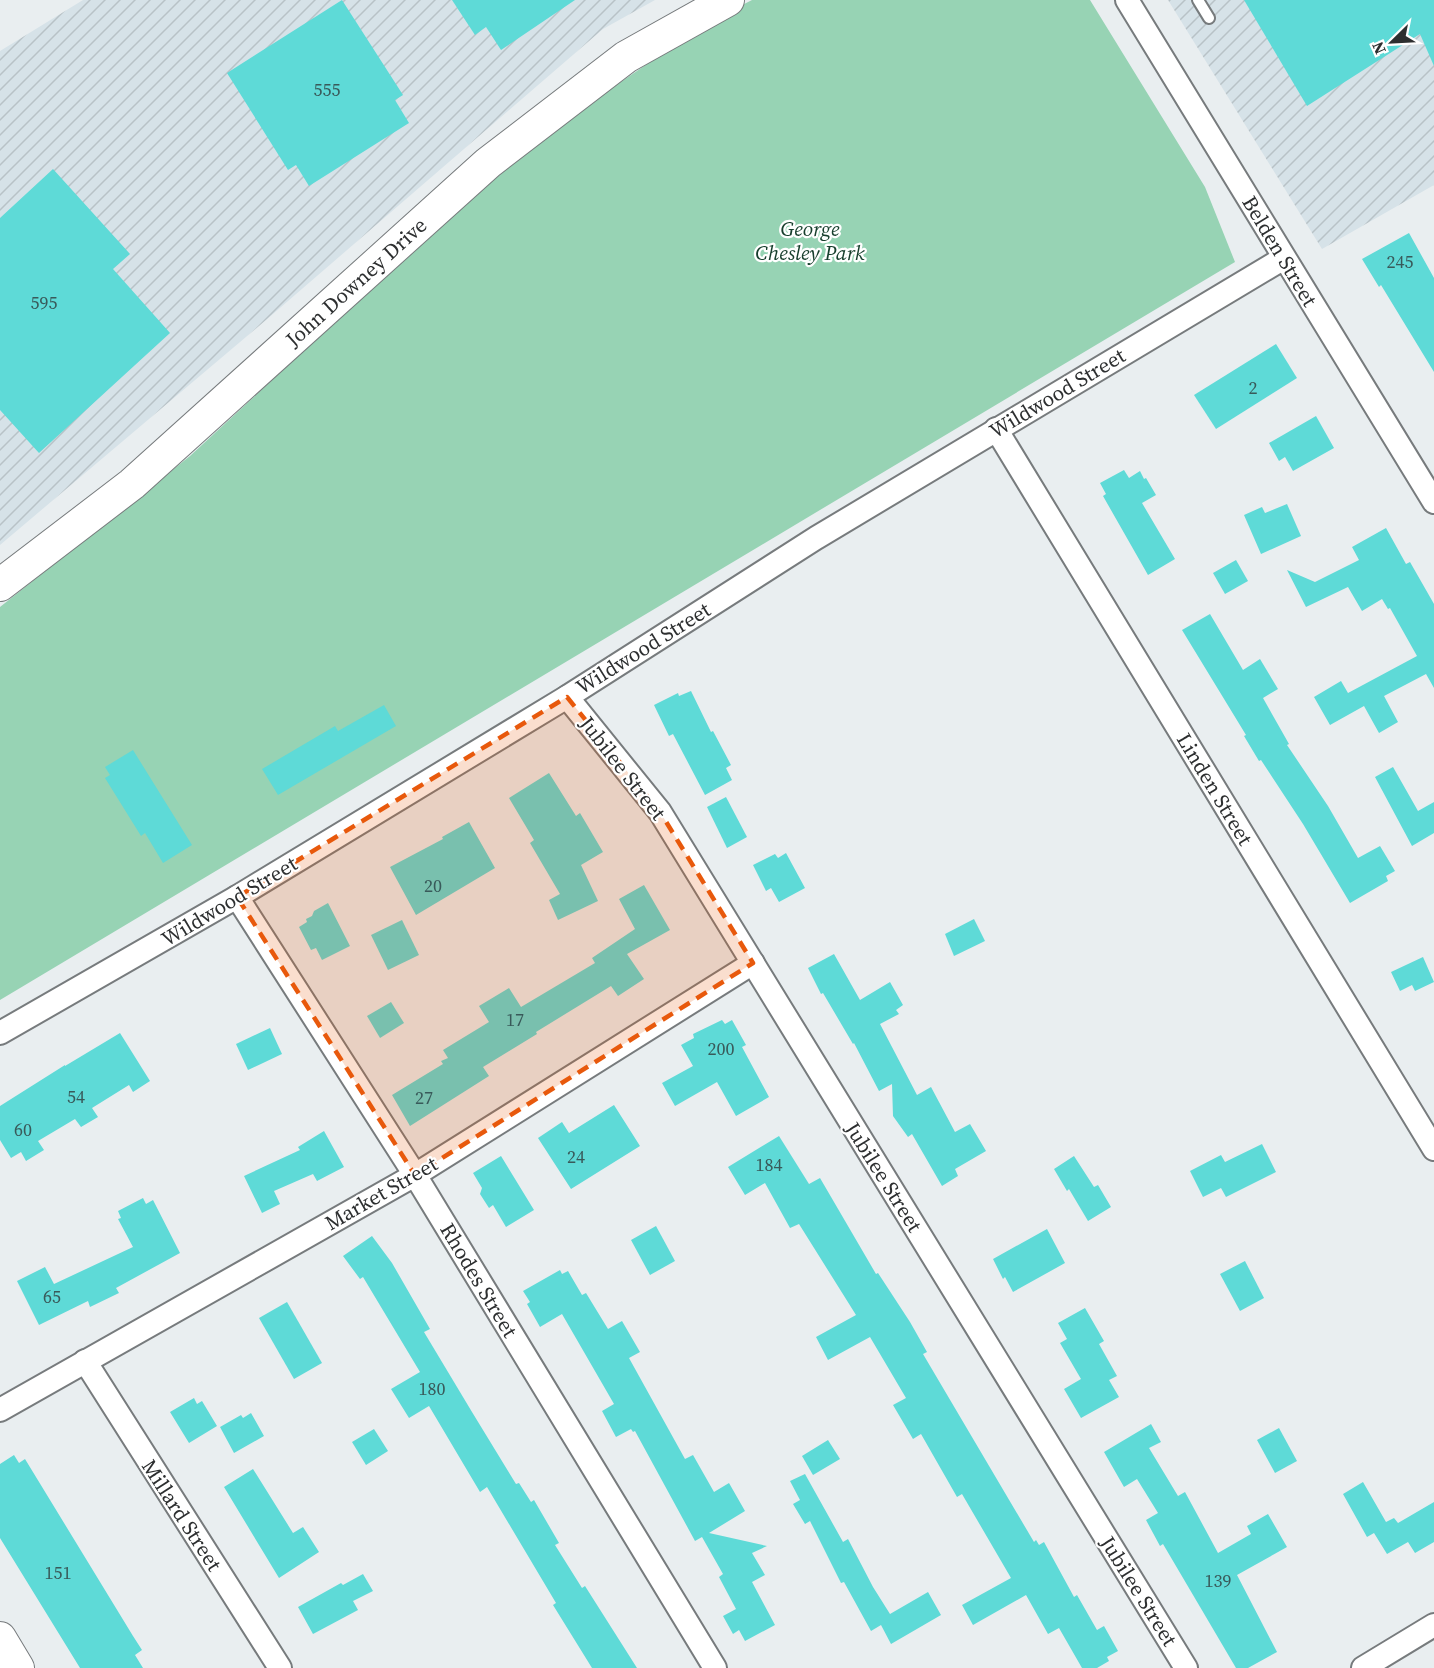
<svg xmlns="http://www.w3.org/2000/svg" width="1434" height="1668" font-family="'Source Serif 4',serif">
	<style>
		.industrial { fill: url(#industrial-furrows) }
		.park { fill: #97d3b4 }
		.building { fill: #5edad7 }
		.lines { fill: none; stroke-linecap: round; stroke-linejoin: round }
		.lane-casing { stroke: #777b7d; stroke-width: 14 }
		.street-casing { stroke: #777b7d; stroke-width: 26 }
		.secondary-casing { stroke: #777b7d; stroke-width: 34 }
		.lane { stroke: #fff; stroke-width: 10 }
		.street { stroke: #fff; stroke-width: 22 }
		.secondary { stroke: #fff; stroke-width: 32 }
		.marked { fill: #e8590c; fill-opacity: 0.2; stroke: #e8590c; stroke-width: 4.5; stroke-dasharray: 12 8; stroke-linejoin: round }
		.labels { text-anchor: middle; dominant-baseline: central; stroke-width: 4.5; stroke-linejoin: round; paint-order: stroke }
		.number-label { font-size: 18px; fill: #395a5a }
		.park-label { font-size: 21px; font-style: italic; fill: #163e2c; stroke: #fff }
		.street-label { font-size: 21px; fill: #2d2f30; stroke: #fff }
	</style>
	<defs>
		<pattern id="industrial-furrows" width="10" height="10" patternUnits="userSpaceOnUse" patternTransform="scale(1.5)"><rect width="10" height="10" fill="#d6e2e8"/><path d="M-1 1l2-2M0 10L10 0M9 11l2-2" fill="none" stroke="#b8c2c7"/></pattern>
	</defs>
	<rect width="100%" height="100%" fill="#e9eef0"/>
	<!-- industrial -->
	<g class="industrial">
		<polygon points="83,0 655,0 603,29 266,320 0,545 0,51"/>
		<polygon points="1168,0 1434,0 1434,185 1322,249"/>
	</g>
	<!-- park -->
	<polygon class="park" points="752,0 1090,0 1205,187 1235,262 0,1000 0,607 190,456 428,236 558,125 707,23"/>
	<!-- building -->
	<g class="building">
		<polygon points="342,0 403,95 395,100 409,123 309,186 296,165 288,170 227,73"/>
		<polygon points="452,0 575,0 501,50 486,27 475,35"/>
		<polygon points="1244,0 1434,0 1434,66 1420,34 1307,106"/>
		<polygon points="53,169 130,254 113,269 170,333 39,453 0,410 0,218"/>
		<polygon points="1409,233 1434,278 1434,372 1381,285 1379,287 1362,259"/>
		<polygon points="1276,344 1297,378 1216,429 1194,395"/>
		<polygon points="1316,416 1334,448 1293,471 1285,457 1279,461 1269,443"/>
		<polygon points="1124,470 1129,478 1140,471 1144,479 1146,478 1156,495 1142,503 1175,559 1148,575 1103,496 1106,494 1100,483"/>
		<polygon points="1287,504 1301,536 1261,554 1244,515 1262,507 1265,513"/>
		<polygon points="1386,528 1406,564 1410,562 1434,604 1434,688 1426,674 1384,696 1398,722 1379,733 1364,706 1330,725 1314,697 1341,681 1348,693 1417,656 1390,608 1388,609 1382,599 1362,611 1348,587 1306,607 1287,570 1315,582 1359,560 1352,547"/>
		<polygon points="1236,560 1248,581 1225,594 1213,573"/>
		<polygon points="1210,614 1243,670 1260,659 1278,689 1263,698 1289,744 1287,745 1328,806 1358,858 1380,846 1395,871 1386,876 1388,881 1350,903 1303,824 1261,760 1259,761 1244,736 1246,735 1182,630"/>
		<polygon points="691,691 711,732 713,731 731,765 726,768 732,780 705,795 673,734 669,736 654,705 678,693 679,696"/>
		<polygon points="384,705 396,726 278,795 262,769 335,726 338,731"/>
		<polygon points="133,750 192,845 163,863 145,833 141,836 105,778 110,775 105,767"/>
		<polygon points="1393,767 1418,811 1434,802 1434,833 1412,846 1375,777"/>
		<polygon points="549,773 576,816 580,813 603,852 581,865 598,901 558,920 549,900 560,894 530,843 534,840 509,798"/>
		<polygon points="726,797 747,837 727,848 707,807"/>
		<polygon points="469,822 495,868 416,915 390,867 443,839 442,837"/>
		<polygon points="786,853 805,888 779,902 771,888 766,891 753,865 775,854 778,858"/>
		<polygon points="644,885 670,930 627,954 644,979 618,996 611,986 536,1032 537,1034 483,1067 489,1076 410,1126 392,1095 443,1064 441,1061 448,1058 443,1050 489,1022 479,1006 509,988 521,1007 595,963 592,958 635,929 619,899"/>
		<polygon points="328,903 350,946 322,960 316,948 311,950 299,927 307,922 306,919 312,916 314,911"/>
		<polygon points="974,919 985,941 954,956 945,934"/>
		<polygon points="402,920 419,955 388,970 371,935"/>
		<polygon points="834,954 860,1000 890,982 903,1005 896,1010 899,1014 880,1024 917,1095 931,1087 955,1132 970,1124 986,1151 955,1169 958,1176 942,1186 912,1134 908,1137 893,1116 892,1084 879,1091 854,1043 853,1044 823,993 821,994 808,968"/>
		<polygon points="1423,957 1434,982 1415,991 1412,985 1400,991 1391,972"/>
		<polygon points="391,1002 404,1023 380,1038 367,1016"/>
		<polygon points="722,1020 725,1024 732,1020 746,1045 742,1047 769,1097 736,1116 717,1082 675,1106 662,1083 693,1066 681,1045 694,1038 693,1034"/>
		<polygon points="270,1028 282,1054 248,1070 236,1044"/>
		<polygon points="120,1033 150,1081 133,1092 129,1085 92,1108 98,1117 81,1127 75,1119 38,1141 44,1150 26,1161 21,1152 11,1158 0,1140 0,1106 65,1065 65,1066"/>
		<polygon points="614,1105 640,1146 571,1189 538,1138 562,1122 569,1133"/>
		<polygon points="324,1131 344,1167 317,1181 313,1174 274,1191 280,1204 262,1213 244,1176 300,1150 298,1147"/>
		<polygon points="779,1136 809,1184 820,1178 876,1274 878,1273 910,1322 927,1352 923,1354 1034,1542 1036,1540 1039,1545 1044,1542 1074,1597 1077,1595 1097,1630 1104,1626 1118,1651 1107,1657 1109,1661 1097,1668 1082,1668 1059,1628 1048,1634 1026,1595 973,1625 962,1605 1011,1578 962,1494 957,1497 921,1434 913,1439 893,1405 906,1398 870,1337 828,1360 816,1337 856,1315 799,1224 790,1228 765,1183 745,1195 728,1167"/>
		<polygon points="1262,1144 1276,1172 1226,1197 1221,1188 1203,1197 1190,1171 1221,1155 1225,1162"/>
		<polygon points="501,1156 534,1210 506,1227 493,1205 489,1208 480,1194 482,1188 473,1173"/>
		<polygon points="1074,1156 1094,1187 1098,1185 1111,1207 1088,1221 1069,1189 1067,1191 1054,1169"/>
		<polygon points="143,1198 146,1204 153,1200 180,1253 116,1288 119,1293 90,1307 88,1301 39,1325 17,1281 45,1267 54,1284 133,1247 118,1219 121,1218 118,1211"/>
		<polygon points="656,1226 675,1261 650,1275 631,1240"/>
		<polygon points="1047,1229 1065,1263 1013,1292 1005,1277 1003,1279 993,1259"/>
		<polygon points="372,1236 392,1263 430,1329 424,1332 472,1412 516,1484 519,1483 531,1502 534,1500 559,1543 555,1545 582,1588 585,1586 637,1668 592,1668 553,1605 556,1603 487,1487 480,1492 429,1406 409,1418 391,1389 420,1372 363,1277 360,1279 343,1256"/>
		<polygon points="1245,1261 1264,1298 1240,1311 1220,1274"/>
		<polygon points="560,1270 562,1274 568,1271 582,1295 586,1293 608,1329 622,1321 640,1352 629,1358 685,1459 693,1455 714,1492 729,1483 745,1511 709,1533 767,1546 752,1553 765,1575 752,1582 775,1625 745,1641 739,1630 733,1634 723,1616 736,1609 719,1577 723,1574 702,1537 695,1541 635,1431 633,1432 631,1429 616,1437 602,1411 614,1404 562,1314 540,1327 527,1304 530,1302 523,1291"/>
		<polygon points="287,1302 322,1363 294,1379 259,1318"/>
		<polygon points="1085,1308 1104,1341 1099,1344 1117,1376 1109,1380 1119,1397 1081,1418 1064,1389 1081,1379 1060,1343 1067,1339 1058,1323"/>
		<polygon points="194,1398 197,1404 202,1401 217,1426 189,1443 170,1412"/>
		<polygon points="251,1413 264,1436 234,1453 220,1427 241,1415 243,1418"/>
		<polygon points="1151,1424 1161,1442 1149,1448 1178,1496 1185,1492 1218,1553 1251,1534 1247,1526 1268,1514 1287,1547 1237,1575 1277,1652 1248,1668 1236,1668 1163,1544 1160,1546 1146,1520 1158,1513 1137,1479 1124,1487 1104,1452"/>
		<polygon points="1279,1428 1297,1461 1275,1473 1257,1440"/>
		<polygon points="374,1429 388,1451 366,1465 352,1442"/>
		<polygon points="828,1440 840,1459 813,1475 802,1456"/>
		<polygon points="14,1455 19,1463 25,1459 133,1636 142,1650 135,1655 143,1668 80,1668 0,1538 0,1464"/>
		<polygon points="253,1469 293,1533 303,1527 319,1552 279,1578 224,1487"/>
		<polygon points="805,1474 843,1542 848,1539 873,1587 890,1614 928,1592 941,1615 891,1644 881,1625 871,1631 844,1582 841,1583 810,1521 805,1524 793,1504 800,1500 790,1481"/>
		<polygon points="1363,1482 1386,1522 1394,1518 1398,1523 1434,1502 1434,1542 1415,1553 1408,1542 1387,1554 1374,1533 1367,1537 1343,1494"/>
		<polygon points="363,1574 373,1591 353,1601 358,1610 313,1634 298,1607 341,1583 343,1585"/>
	</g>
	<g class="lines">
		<defs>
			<polyline id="lane" points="1198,0 1209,18"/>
			<g id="street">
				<polyline points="1127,0 1434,502"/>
				<polyline points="996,429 1434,1149"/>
				<polyline points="567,697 660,812 1186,1668"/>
				<polyline points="237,897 415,1175 715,1668"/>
				<polyline points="0,1033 237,897 567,697 816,538 1284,258"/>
				<polyline points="85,1361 280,1668"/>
				<polyline points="0,1410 415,1175 753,963"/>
				<polyline points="1363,1668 1434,1625"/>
			</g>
			<g id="secondary">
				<polyline points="0,585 132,484 488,163 626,57 728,0"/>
				<polyline points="0,1638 18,1668"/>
			</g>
		</defs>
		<!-- lane casing -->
		<use href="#lane" class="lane-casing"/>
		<!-- street casing -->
		<use href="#street" class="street-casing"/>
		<!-- secondary casing -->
		<use href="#secondary" class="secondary-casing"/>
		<!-- lane -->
		<use href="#lane" class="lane"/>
		<!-- street -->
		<use href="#street" class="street"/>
		<!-- secondary -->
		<use href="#secondary" class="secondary"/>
	</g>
	<!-- marked area -->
	<path class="marked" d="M567,697l93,115 93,151 -338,212 -178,-278z"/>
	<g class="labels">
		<!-- number labels -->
		<g class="number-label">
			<text x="327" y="89">555</text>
			<text x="1400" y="261">245</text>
			<text x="44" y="302">595</text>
			<text x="1253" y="387">2</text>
			<text x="433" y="885">20</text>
			<text x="515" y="1019">17</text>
			<text x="721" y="1048">200</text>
			<text x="76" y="1096">54</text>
			<text x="424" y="1097">27</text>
			<text x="23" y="1129">60</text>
			<text x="576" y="1156">24</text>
			<text x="769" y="1164">184</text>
			<text x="52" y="1296">65</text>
			<text x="432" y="1388">180</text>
			<text x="58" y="1572">151</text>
			<text x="1218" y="1580">139</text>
		</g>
		<!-- park labels -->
		<g class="park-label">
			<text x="810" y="228">George<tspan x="810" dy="24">Chesley Park</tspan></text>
		</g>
		<!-- street labels -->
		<g class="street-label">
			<text transform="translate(1280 251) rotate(59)">Belden Street</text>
			<text transform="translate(356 282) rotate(-42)">John Downey Drive</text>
			<text transform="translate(1057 393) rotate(-31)">Wildwood Street</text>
			<text transform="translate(643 648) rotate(-32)">Wildwood Street</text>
			<text transform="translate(623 768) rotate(52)">Jubilee Street</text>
			<text transform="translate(1215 789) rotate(59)">Linden Street</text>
			<text transform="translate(229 901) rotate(-31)">Wildwood Street</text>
			<text transform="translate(884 1177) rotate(58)">Jubilee Street</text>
			<text transform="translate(381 1193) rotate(-30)">Market Street</text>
			<text transform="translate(479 1280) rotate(59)">Rhodes Street</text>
			<text transform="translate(182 1515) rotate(57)">Millard Street</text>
			<text transform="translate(1139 1591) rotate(58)">Jubilee Street</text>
		</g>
	</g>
	<!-- north arrow -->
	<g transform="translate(1392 42) rotate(246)" stroke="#ffffff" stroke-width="4.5" paint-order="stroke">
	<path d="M0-4.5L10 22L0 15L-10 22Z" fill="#2d2f30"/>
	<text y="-9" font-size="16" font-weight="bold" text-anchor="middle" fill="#2d2f30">N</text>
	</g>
</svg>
